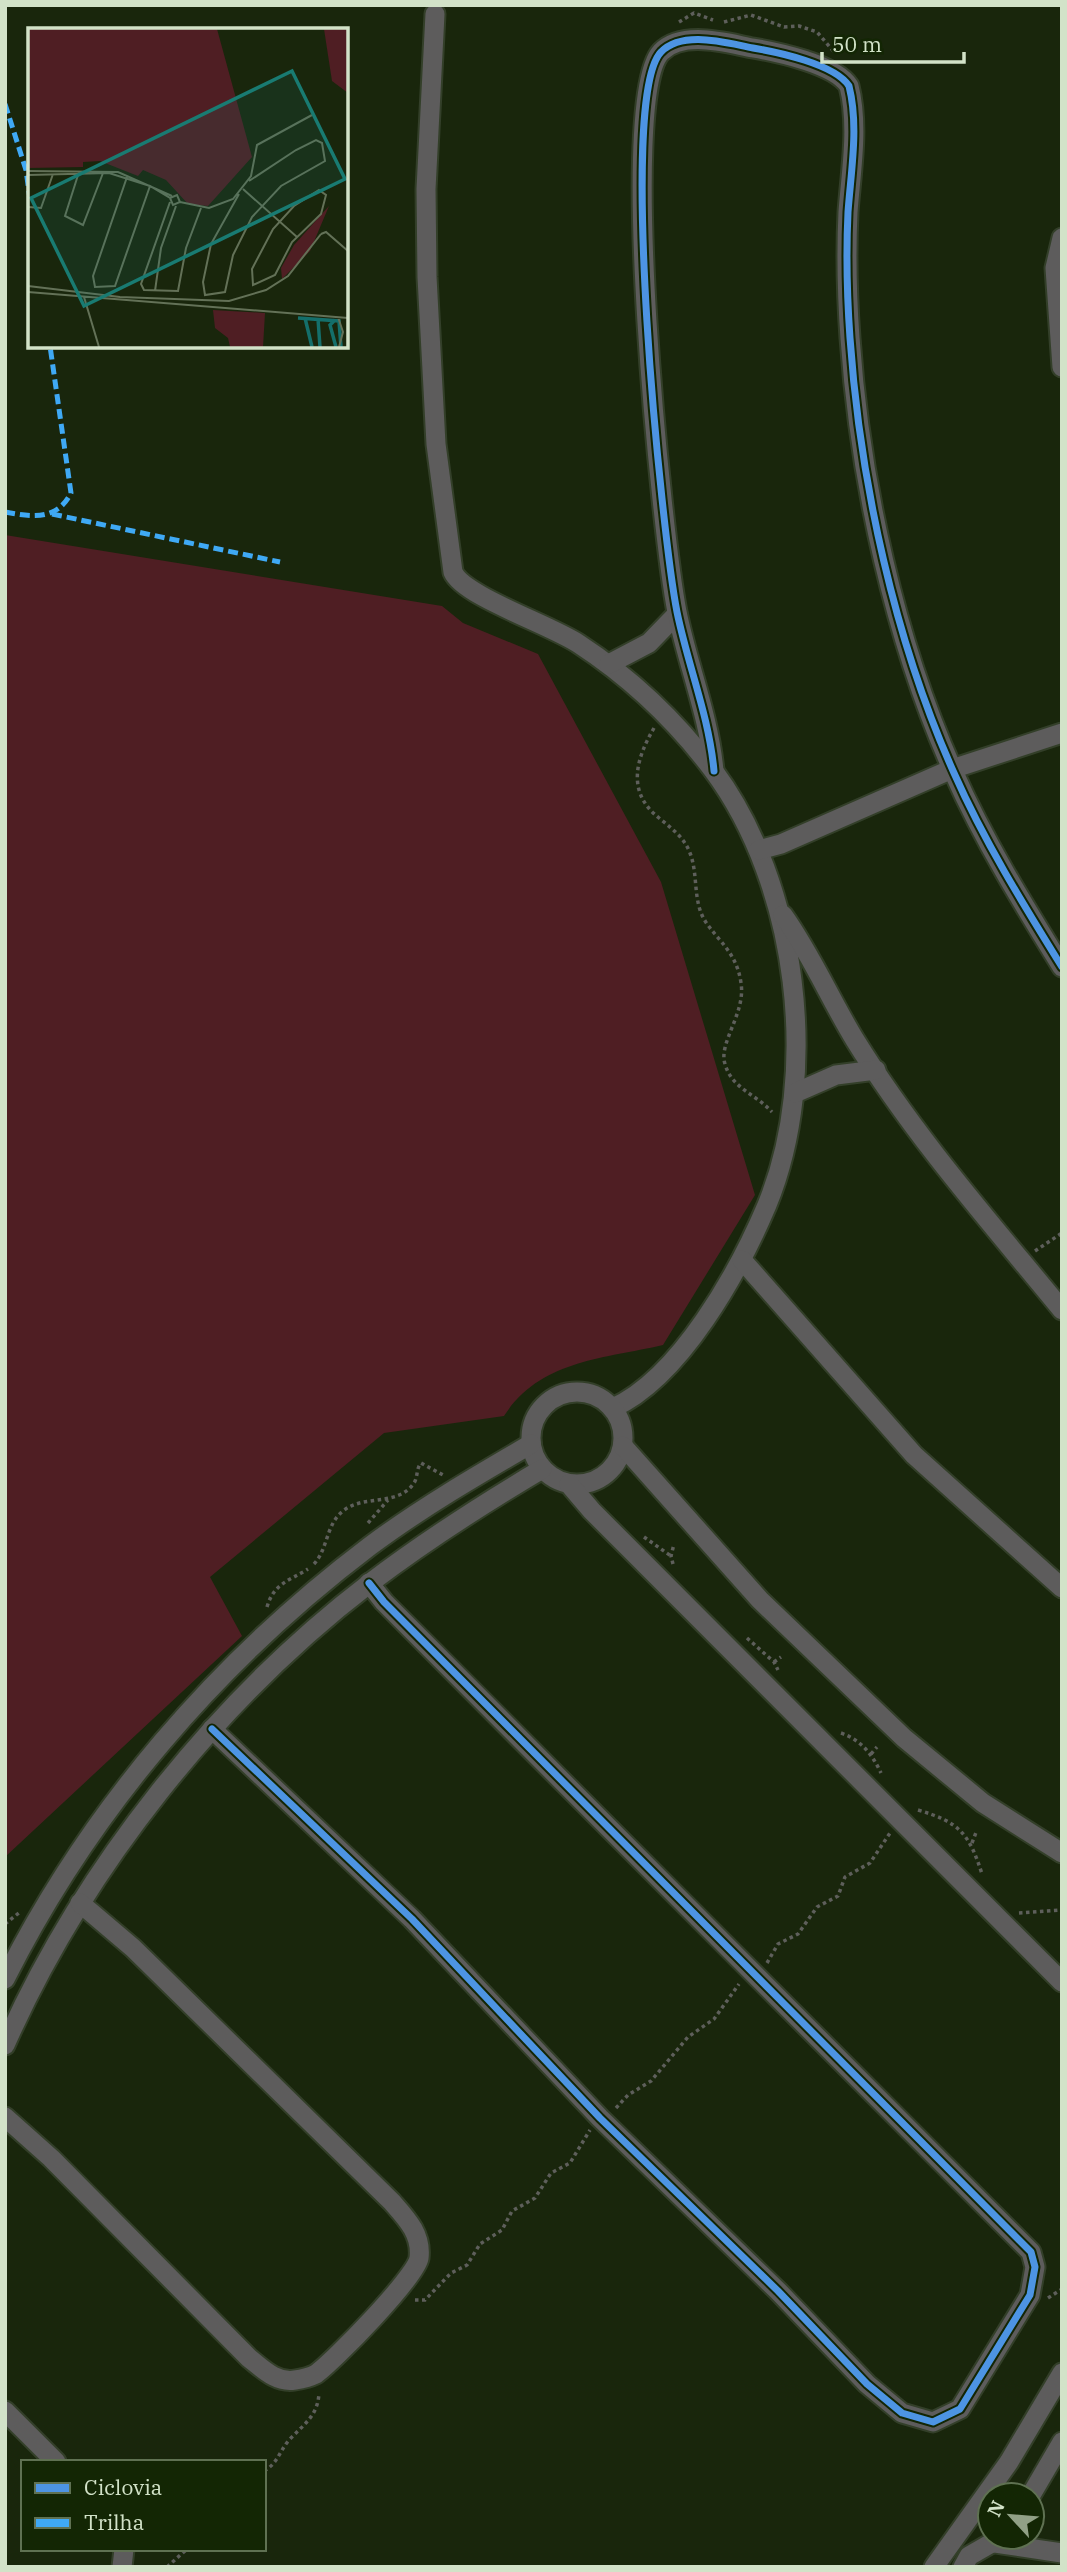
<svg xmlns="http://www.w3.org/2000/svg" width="1067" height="2572" font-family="'IBM Plex Serif',serif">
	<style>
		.green { fill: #4f1e23 }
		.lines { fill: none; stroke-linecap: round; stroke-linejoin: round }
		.minor-casing { stroke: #333f29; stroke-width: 23 }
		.path { stroke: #5e5f5b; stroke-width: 3.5; stroke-dasharray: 3.5 3.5; stroke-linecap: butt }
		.minor { stroke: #5d5c5c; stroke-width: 19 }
		.quiet { stroke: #3fa9f5; stroke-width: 5; stroke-dasharray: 10 5; stroke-linecap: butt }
		.cycleway-casing { stroke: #132604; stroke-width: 11 }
		.cycleway { stroke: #4d94e3; stroke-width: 7 }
		.inset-river { fill: none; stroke: #146f6b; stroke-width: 3.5 }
		.inset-road { fill: none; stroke: #637157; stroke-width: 2 }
		.view { fill: #197b72; fill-opacity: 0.15; stroke: #197b72; stroke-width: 3.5 }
		.inset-edge { fill: none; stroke: #d2e2c8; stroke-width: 3.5 }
	</style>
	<rect width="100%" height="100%" fill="#19260c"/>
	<!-- green -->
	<path class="green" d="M5,535l437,71 21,17 75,31 123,228 94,313 -92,150c-60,14 -123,15 -159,71l-120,17 -174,144 32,59 -237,221z"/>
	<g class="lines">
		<defs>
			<g id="minor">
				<path d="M435,14l-9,175 1,88 9,167 17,128c10,24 98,53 126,72 52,34 97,77 134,126 85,114 108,304 54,435 -28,66 -86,172 -154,203"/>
				<polyline points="1062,238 1055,268 1062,367"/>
				<polyline points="609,664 649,643 677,614"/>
				<path d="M714,771c-5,-55 -26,-105 -37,-159 -15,-77 -60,-514 -16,-560 22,-22 65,-9 92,-4 24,4 82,16 96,38 10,40 2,85 -1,126 -2,42 -1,84 2,126 10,144 45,304 104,435 30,68 69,131 108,194"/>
				<polyline points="759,850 781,844 952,769 1062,733"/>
				<path d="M783,915c28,39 47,84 72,125 60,97 135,182 207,270"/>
				<polyline points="795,1093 836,1075 876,1070"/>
				<polyline points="742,1260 914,1455 1062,1588"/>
				<circle cx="577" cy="1438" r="46"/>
				<polyline points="623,1446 760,1600 904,1738 983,1803 1062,1853"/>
				<polyline points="569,1484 592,1511 1062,1982"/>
				<polyline points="212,1729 412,1919 600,2118 778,2291 867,2384 902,2413 933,2422 960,2409 1030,2295 1035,2267 1031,2252 384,1602 369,1583"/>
				<path d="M5,1979c86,-171 213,-318 365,-433 51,-38 106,-70 161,-102"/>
				<path d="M5,2045c78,-176 212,-345 365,-462 54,-41 113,-79 172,-114"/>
				<path d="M5,2117l46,41 198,200c14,11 27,25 46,22 7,-1 15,-3 21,-6 18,-13 100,-97 103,-116 3,-24 -13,-40 -27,-56l-259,-254 -53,-45"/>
				<polyline points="5,2411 56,2462"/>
				<polyline points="1031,2495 1062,2442"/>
				<polyline points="995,2543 1062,2553"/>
				<polyline points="122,2567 124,2549"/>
				<polyline points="934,2567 1009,2462 1062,2373"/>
				<polyline points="963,2567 969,2556 1002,2537"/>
			</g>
		</defs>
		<!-- minor casing -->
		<use href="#minor" class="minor-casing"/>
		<!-- path -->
		<g class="path">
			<polyline points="679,22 694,13 713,20"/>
			<polyline points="724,22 751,15 784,27 799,26 817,32 835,53"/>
			<path d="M654,728c-18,31 -28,64 5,90 12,10 25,19 31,35 7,18 4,38 10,57 8,25 36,36 41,73 5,30 -23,60 -16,81 7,25 31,30 47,48"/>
			<polyline points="1035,1251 1062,1233"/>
			<polyline points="368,1523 388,1500"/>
			<polyline points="644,1537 671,1556"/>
			<path d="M314,1564c14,-15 12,-40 29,-53 20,-17 55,-4 71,-28 4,-6 2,-14 7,-20l22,12"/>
			<polyline points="673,1564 671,1556 674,1544"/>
			<path d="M267,1607c7,-24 22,-26 41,-38"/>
			<polyline points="747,1638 774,1662 778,1670"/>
			<polyline points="774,1662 781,1657"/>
			<path d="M841,1733c20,7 31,21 40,40"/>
			<polyline points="871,1754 877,1747"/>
			<path d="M918,1810c41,12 51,23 64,64"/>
			<polyline points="972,1843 977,1830"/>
			<polyline points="1019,1913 1062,1910"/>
			<polyline points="5,1924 20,1912"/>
			<polyline points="767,1963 778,1944 798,1934 817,1907 838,1896 845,1877 870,1863 890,1833"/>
			<polyline points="616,2108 628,2095 651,2081 688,2037 714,2019 739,1984"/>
			<polyline points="1048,2298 1062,2289"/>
			<polyline points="415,2300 425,2300 451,2273 467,2265 480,2244 502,2230 512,2211 535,2198 551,2173 570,2163 590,2130"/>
			<path d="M264,2471c14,-8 15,-19 25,-31 14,-15 29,-24 30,-47"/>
			<polyline points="167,2567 187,2549"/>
		</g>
		<!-- minor -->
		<use href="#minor" class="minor"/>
		<!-- quiet -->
		<g class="quiet">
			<polyline points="5,104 26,170 30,199"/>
			<path d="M5,512c26,5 52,9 66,-19l-21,-147"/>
			<polyline points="52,514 280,562"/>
		</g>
		<defs>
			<g id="cycleway">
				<path d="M714,771c-5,-55 -26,-105 -37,-159 -15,-77 -60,-514 -16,-560 22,-22 65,-9 92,-4 24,4 82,16 96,38 10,40 2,85 -1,126 -2,42 -1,84 2,126 10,144 45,304 104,435 30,68 69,131 108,194"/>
				<polyline points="212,1729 412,1919 600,2118 778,2291 867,2384 902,2413 933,2422 960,2409 1030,2295 1035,2267 1031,2252 384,1602 369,1583"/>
			</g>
		</defs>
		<!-- cycleway casing -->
		<use href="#cycleway" class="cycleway-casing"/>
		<!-- cycleway -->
		<use href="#cycleway" class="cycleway"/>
	</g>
	<!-- overview -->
	<g transform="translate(28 28)">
		<rect width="320" height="320" fill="#19260c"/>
		<path d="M0,1h189l35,128 -44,49 -20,-2 -22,-24 -23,-10 -5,6 -38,-15 -17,1v5l-55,1zM296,1h24v64l-16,-12zM301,178l-19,45 -28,28 -1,-11 13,-23zM185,282l52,3 -2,34h-33l-2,-9 -13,-10z" fill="#4f1e23"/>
		<path class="inset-river" d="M270,290l41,3 2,26M277,290l7,29M290,291l2,28M307,292l-5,5 6,22"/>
		<path class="inset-road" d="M0,143l90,1 54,24M51,144l-14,44 18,9 20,-52M0,147l81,-2 41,13 20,12 3,7 7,-3 -3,-7 -7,3M99,149l-34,99 2,11 20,-1 35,-100M215,161l54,48M291,162l7,5 -5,19 -29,28 -17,33 -22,10 -1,-16 21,-40 21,-23zM211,166l-28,50 -8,38 2,13 20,-3 8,-37 19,-38 29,-31 44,-25 -3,-18 -6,-3 -20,10 -47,31M142,174l-29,82 3,6 34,1 8,-43 15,-40M152,174l29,6 24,-9 18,-23 6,-31 55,-30M0,179l13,1 12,-34M293,206l5,-2 22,19M0,258l92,11 109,4 37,-11 22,-14 33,-42M127,263l6,-43 15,-42M0,264l320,26M56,269l15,50M310,289l5,15 -4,15"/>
		<path class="view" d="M264,43l53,108 -261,127 -53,-108z"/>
		<rect width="320" height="320" class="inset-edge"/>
	</g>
	<!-- border -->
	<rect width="1067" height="2572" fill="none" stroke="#d2e2c8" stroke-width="14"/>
	<!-- legend -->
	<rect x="21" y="2460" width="245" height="91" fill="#132604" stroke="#5f7152" stroke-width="2"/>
	<rect x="35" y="2483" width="35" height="10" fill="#4d94e3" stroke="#5f7152" stroke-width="2"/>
	<text x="84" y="2495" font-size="21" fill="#d2e2c8">Ciclovia</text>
	<rect x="35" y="2518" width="35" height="10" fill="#3fa9f5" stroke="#5f7152" stroke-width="2"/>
	<text x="84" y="2530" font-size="21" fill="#d2e2c8">Trilha</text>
	<!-- north arrow -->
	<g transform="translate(1011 2516) rotate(296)"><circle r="33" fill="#132604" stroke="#5f7152" stroke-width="2"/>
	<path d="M0-5L12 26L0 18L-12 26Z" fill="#91a086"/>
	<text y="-10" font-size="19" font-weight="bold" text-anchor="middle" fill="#d2e2c8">N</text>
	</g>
	<!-- scale -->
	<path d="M822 52v10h142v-10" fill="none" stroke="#d2e2c8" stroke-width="3.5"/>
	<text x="832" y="52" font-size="21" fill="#d2e2c8" stroke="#132604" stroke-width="5" paint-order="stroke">50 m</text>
</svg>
